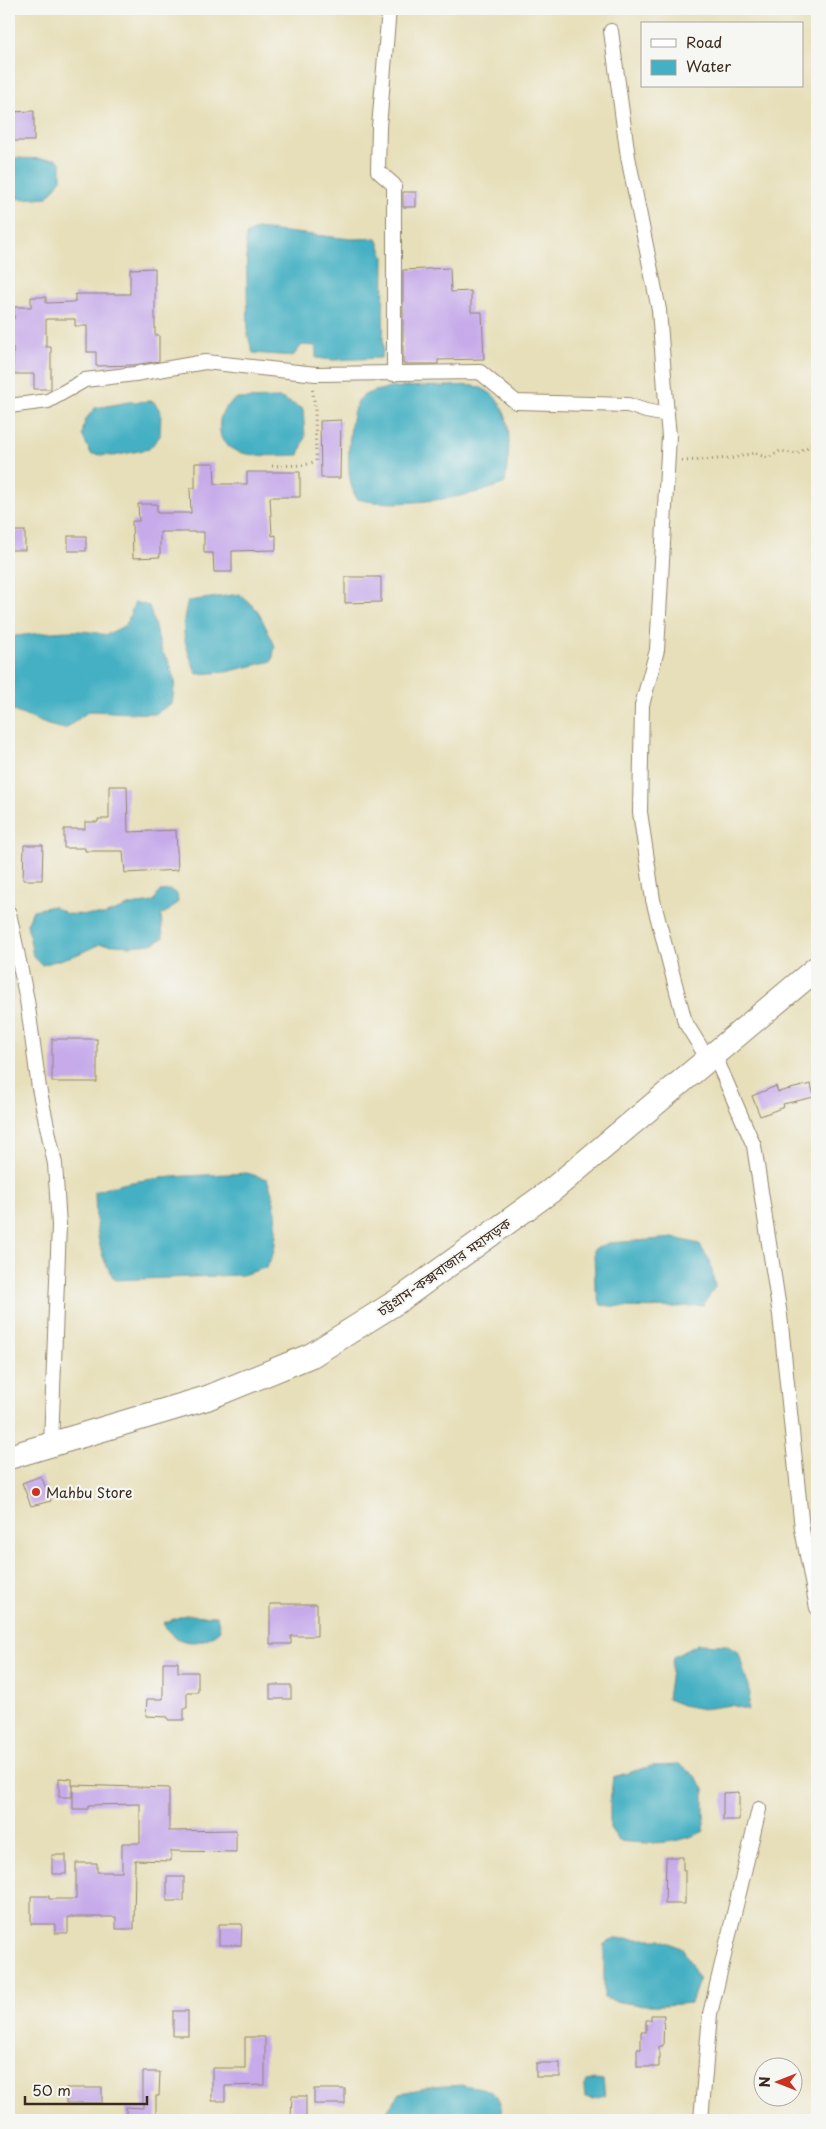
<svg xmlns="http://www.w3.org/2000/svg" width="826" height="2129" font-family="'Playpen Sans','Noto Sans Bengali',sans-serif">
	<style>
		.water { fill: #44b0c3; stroke: #406d70 }
		.building { fill: #c6aaea }
		.lines { fill: none; stroke-linecap: round; stroke-linejoin: round }
		.minor-casing { stroke: #91846c; stroke-width: 16 }
		.trunk-casing { stroke: #91846c; stroke-width: 26 }
		.path { stroke: #91846c; stroke-width: 3; stroke-dasharray: 1 4; stroke-linecap: butt }
		.minor { stroke: #fff; stroke-width: 14 }
		.trunk { stroke: #fff; stroke-width: 24 }
		.poi-dot { fill: #c8321e; stroke: #f6f6f2; stroke-width: 2 }
		.labels { text-anchor: middle; dominant-baseline: central; stroke-width: 4.5; stroke-linejoin: round; paint-order: stroke }
		.street-label { font-size: 14px; fill: #3b2a1e; stroke: #f6f6f2 }
		.poi-label { font-size: 14px; fill: #3b2a1e; stroke: #f6f6f2; text-anchor: start }
	</style>
	<rect width="100%" height="100%" fill="#f6f6f2"/>
	<filter id="ink" filterUnits="userSpaceOnUse"><feTurbulence type="fractalNoise" baseFrequency=".02" numOctaves="2"/><feDisplacementMap in="SourceGraphic" scale="10" xChannelSelector="R" yChannelSelector="G"/><feConvolveMatrix kernelMatrix="1 2 1 2 8 2 1 2 1" color-interpolation-filters="sRGB"/></filter>
	<filter id="wash" filterUnits="userSpaceOnUse"><feTurbulence type="fractalNoise" baseFrequency=".0096" numOctaves="4" result="noise"/><feDisplacementMap in="SourceGraphic" scale="20" xChannelSelector="R" yChannelSelector="G"/><feGaussianBlur stdDeviation="1.12" result="paint"/><feColorMatrix in="noise" values="0 0 0 0 0 0 0 0 0 0 0 0 0 0 0 0 0 1.4 0 .05"/><feComposite in="paint" operator="in"/></filter>
	<g filter="url(#wash)">
		<rect width="100%" height="100%" fill="#e7dfb9"/>
		<!-- water -->
		<g class="water">
			<polygon points="9,158 56,159 61,163 61,179 48,197 22,199 9,197"/>
			<polygon points="257,229 352,239 377,238 384,257 383,351 381,358 333,360 316,358 316,346 302,345 293,356 253,353 248,336 246,235"/>
			<path d="M448,386c9,0 22,-2 31,1 39,15 30,63 26,96 -34,15 -112,26 -148,16 -9,-15 -9,-34 -8,-52 1,-12 2,-35 9,-46 12,-18 69,-14 90,-15z"/>
			<path d="M281,398l22,11 2,28 -6,18c-21,0 -76,7 -79,-23 -2,-17 3,-22 15,-33z"/>
			<polygon points="153,401 161,412 160,436 149,449 113,456 91,454 82,435 85,420 95,408 129,402"/>
			<path d="M240,594l18,17 17,35 -3,15 -46,11 -29,2c-12,-28 -18,-44 -9,-73z"/>
			<path d="M135,602l14,4 13,46 7,10 6,20 -3,21 -17,11 -66,-3 -24,18 -17,-4 -37,-15 -2,-4v-63l6,-7c31,-3 61,-9 91,-1l20,-10z"/>
			<polygon points="170,890 177,894 178,902 170,910 161,915 163,938 152,944 130,946 100,944 76,955 42,965 33,956 27,924 33,910 53,906 67,914 104,915 131,905 153,902 160,891"/>
			<path d="M247,1173l20,6c9,20 12,53 6,75 -1,5 -5,10 -8,14l-23,7 -127,5c-19,-28 -19,-56 -20,-88 45,-17 104,-16 152,-19z"/>
			<path d="M674,1238l25,6 11,17 5,26 -12,18c-34,3 -68,4 -102,0l-6,-18 -1,-38 15,-6z"/>
			<path d="M185,1615l32,1 3,14c-18,17 -45,17 -57,-7z"/>
			<polygon points="698,1644 726,1645 739,1653 750,1694 748,1710 731,1705 703,1709 682,1705 667,1699 673,1657"/>
			<path d="M680,1765l15,11 9,12v43c-26,14 -56,13 -85,10l-9,-13v-25l3,-26 39,-11z"/>
			<path d="M615,1939h46l22,10 16,31 -8,23c-31,3 -58,4 -87,-5v-54z"/>
			<polygon points="595,2079 603,2080 605,2096 593,2099 585,2097 584,2088 587,2081"/>
			<path d="M463,2085c27,4 37,4 40,35h-118l1,-7 14,-20 32,-6z"/>
		</g>
		<g id="blocks">
			<!-- building -->
			<g class="building">
				<polygon points="34,111 34,141 9,141 9,112"/>
				<rect x="403" y="192" width="13" height="15"/>
				<polygon points="155,268 155,335 159,335 159,361 134,365 96,366 96,352 87,352 87,326 75,326 75,319 46,319 46,347 51,347 51,389 34,389 34,374 13,374 13,347 9,347 9,319 14,319 14,307 31,307 31,297 46,297 46,303 75,302 75,294 130,294 130,269"/>
				<polygon points="450,268 451,292 471,291 471,312 482,312 484,359 438,360 438,364 403,364 403,270"/>
				<polygon points="341,420 340,478 321,478 320,421"/>
				<polygon points="195,463 214,463 215,484 247,484 247,472 300,472 300,497 270,497 272,536 276,535 276,550 232,551 232,572 214,572 213,553 204,553 204,532 160,532 160,557 133,558 132,521 139,521 138,504 157,504 157,513 191,513 190,488 195,488"/>
				<rect x="9" y="531" width="16" height="19"/>
				<rect x="68" y="536" width="18" height="15"/>
				<polygon points="345,577 381,577 381,602 345,603"/>
				<polygon points="109,786 127,786 128,832 176,830 178,870 125,873 123,851 85,851 85,848 64,848 64,829 85,829 85,822 98,822 98,819 109,819"/>
				<polygon points="24,845 43,845 42,880 23,880"/>
				<rect x="52" y="1039" width="45" height="43"/>
				<polygon points="811,1084 814,1097 783,1104 784,1107 760,1116 752,1096 776,1086 778,1092"/>
				<polygon points="41,1476 51,1501 31,1506 22,1483"/>
				<polygon points="270,1604 317,1604 317,1636 291,1636 291,1644 270,1644"/>
				<polygon points="163,1662 178,1662 178,1672 198,1672 198,1692 187,1692 187,1708 184,1708 184,1720 168,1720 168,1717 146,1716 147,1699 163,1699"/>
				<rect x="270" y="1685" width="21" height="14"/>
				<polygon points="59,1778 72,1779 72,1797 59,1797"/>
				<polygon points="73,1785 169,1788 169,1831 236,1830 236,1852 171,1851 171,1861 135,1860 134,1929 116,1929 116,1917 68,1917 68,1933 55,1933 55,1924 31,1924 31,1896 49,1896 49,1899 76,1899 76,1863 97,1863 97,1872 122,1872 122,1843 140,1843 140,1804 88,1805 88,1809 73,1809"/>
				<polygon points="739,1792 739,1820 723,1820 723,1793"/>
				<rect x="52" y="1855" width="14" height="19"/>
				<polygon points="666,1857 683,1857 683,1870 685,1870 685,1904 665,1904"/>
				<rect x="167" y="1877" width="17" height="24"/>
				<polygon points="219,1924 242,1924 241,1945 219,1945"/>
				<rect x="173" y="2011" width="15" height="25"/>
				<polygon points="651,2015 664,2015 663,2046 659,2046 659,2067 637,2067 637,2049 641,2049 641,2032 646,2032 646,2020 651,2020"/>
				<polygon points="245,2037 265,2037 265,2085 225,2086 225,2101 212,2101 212,2068 245,2068"/>
				<rect x="536" y="2063" width="24" height="14"/>
				<polygon points="143,2072 160,2072 159,2096 156,2096 156,2120 126,2120 126,2107 143,2108"/>
				<rect x="66" y="2088" width="36" height="15"/>
				<rect x="314" y="2089" width="31" height="15"/>
				<polygon points="292,2096 306,2096 306,2120 291,2120"/>
			</g>
		</g>
	</g>
	<g filter="url(#ink)">
		<use href="#blocks" fill-opacity="0" stroke="#91846c" stroke-width="1"/>
		<g class="lines">
			<defs>
				<g id="minor">
					<polyline points="389,9 379,127 378,171 394,185 394,374"/>
					<polyline points="611,31 628,157 659,310 667,415"/>
					<polyline points="9,406 48,401 85,380 135,374 205,362 316,374 480,372 516,402 628,405 646,411 667,415 669,436 657,650 642,705 640,812 653,900 685,1022 708,1059"/>
					<polyline points="9,913 27,1000 39,1088 55,1164 59,1225 51,1445"/>
					<polyline points="714,1054 754,1146 780,1315 802,1529 817,1608"/>
					<polyline points="701,2120 710,2014 759,1809"/>
				</g>
				<polyline id="trunk" points="9,1457 207,1398 312,1355 398,1301 552,1190 817,968"/>
			</defs>
			<!-- minor casing -->
			<use href="#minor" class="minor-casing"/>
			<!-- trunk casing -->
			<use href="#trunk" class="trunk-casing"/>
			<!-- path -->
			<g class="path">
				<polyline points="682,461 733,458 754,453 768,458 780,451 797,454 811,445 817,448"/>
				<polyline points="272,466 305,465 316,461 315,407 312,386"/>
			</g>
			<!-- minor -->
			<use href="#minor" class="minor"/>
			<!-- trunk -->
			<use href="#trunk" class="trunk"/>
		</g>
	</g>
	<!-- markers -->
	<circle class="poi-dot" cx="36" cy="1492" r="5"/>
	<g class="labels">
		<!-- street labels -->
		<g class="street-label">
			<text transform="translate(444 1267) rotate(-35)">চট্টগ্রাম-কক্সবাজার মহাসড়ক</text>
		</g>
		<!-- poi labels -->
		<g class="poi-label">
			<text x="46" y="1492">Mahbu Store</text>
		</g>
	</g>
	<!-- margin -->
	<rect width="826" height="2129" fill="none" stroke="#f6f6f2" stroke-width="30"/>
	<!-- legend -->
	<rect x="641" y="22" width="162" height="65" fill="#f6f6f2" stroke="#aba49d"/>
	<rect x="651" y="39" width="25" height="8" fill="#ffffff" stroke="#aba49d"/>
	<text x="686" y="48" font-size="15" fill="#3b2a1e">Road</text>
	<rect x="651" y="60" width="25" height="15" fill="#44b0c3" stroke="#aba49d"/>
	<text x="686" y="72" font-size="15" fill="#3b2a1e">Water</text>
	<!-- north arrow -->
	<g transform="translate(778 2082) rotate(270)"><circle r="24" fill="#f6f6f2" stroke="#aba49d"/>
	<path d="M0-4L9 19L0 12L-9 19Z" fill="#c8321e"/>
	<text y="-8" font-size="14" font-weight="bold" text-anchor="middle" fill="#3b2a1e">N</text>
	</g>
	<!-- scale -->
	<path d="M25 2096v8h122v-8" fill="none" stroke="#3b2a1e" stroke-width="2.5"/>
	<text x="32" y="2096" font-size="15" fill="#3b2a1e" stroke="#f6f6f2" stroke-width="4" paint-order="stroke">50 m</text>
</svg>
